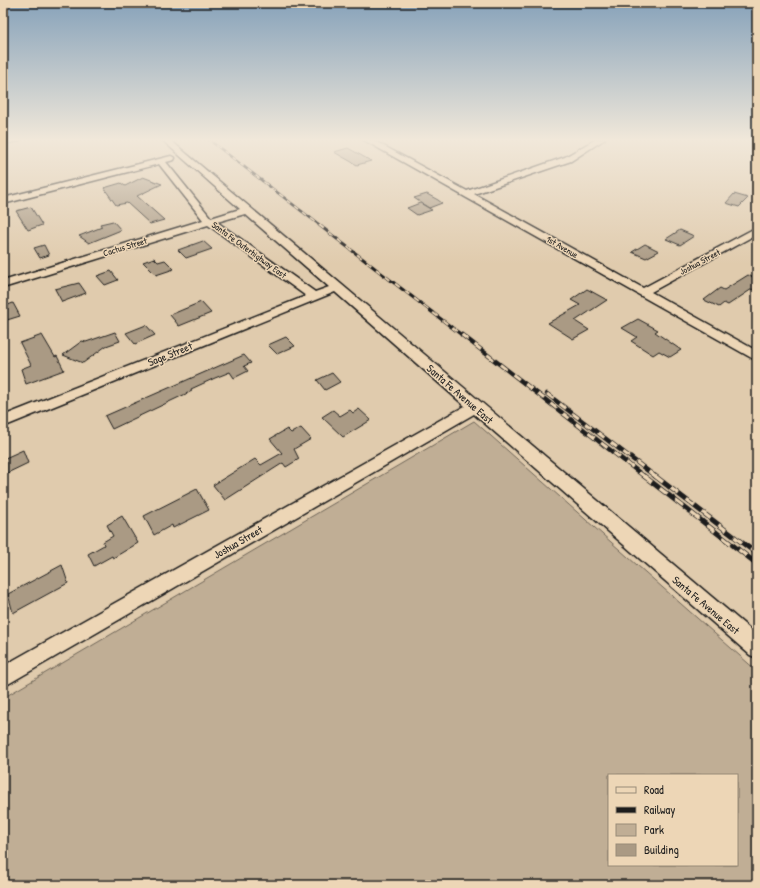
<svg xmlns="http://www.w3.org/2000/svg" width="760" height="888" font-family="'Patrick Hand',sans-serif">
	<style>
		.green { fill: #c0ae95; stroke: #6e6558; fill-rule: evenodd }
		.building { fill: #aa9a84; stroke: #1c1c1c }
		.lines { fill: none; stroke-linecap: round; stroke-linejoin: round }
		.minor-casing { stroke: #1c1c1c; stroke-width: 3 }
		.minor { fill: #edd6b6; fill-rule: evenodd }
		.rail-far3-casing { stroke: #1c1c1c; stroke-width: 2.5 }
		.rail-far2-casing { stroke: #1c1c1c; stroke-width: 3 }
		.rail-far1-casing { stroke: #1c1c1c; stroke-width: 4.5 }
		.rail-casing { stroke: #1c1c1c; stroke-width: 5 }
		.rail-far3 { stroke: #edd6b6; stroke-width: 1.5; stroke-dasharray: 5; stroke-linecap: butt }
		.rail-far2 { stroke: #edd6b6; stroke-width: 2; stroke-dasharray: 6; stroke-linecap: butt }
		.rail-far1 { stroke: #edd6b6; stroke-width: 3; stroke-dasharray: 8; stroke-linecap: butt }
		.rail { stroke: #edd6b6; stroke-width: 3.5; stroke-dasharray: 10; stroke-linecap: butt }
		.labels { text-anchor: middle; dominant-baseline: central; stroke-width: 3; stroke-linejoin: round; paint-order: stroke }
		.far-street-label { font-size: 9px; fill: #1c1c1c; stroke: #edd6b6 }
		.street-label { font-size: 11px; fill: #1c1c1c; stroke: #edd6b6 }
	</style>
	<rect width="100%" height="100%" fill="#e0cbad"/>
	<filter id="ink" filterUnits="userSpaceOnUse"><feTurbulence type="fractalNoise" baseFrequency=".025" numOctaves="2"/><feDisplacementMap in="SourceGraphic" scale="8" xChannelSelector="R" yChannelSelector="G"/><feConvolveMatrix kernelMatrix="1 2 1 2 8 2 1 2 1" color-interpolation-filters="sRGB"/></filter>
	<g filter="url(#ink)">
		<!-- green -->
		<path class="green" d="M474,421l283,250v214h-754v-187zM609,775h128v90h-128z"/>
		<!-- building -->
		<g class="building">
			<polygon points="348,148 371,161 357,165 334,152"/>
			<polygon points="143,177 162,184 137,196 164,220 150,224 127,203 116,205 104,188 121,183 125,186"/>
			<polygon points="427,194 438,200 442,203 429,208 414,198"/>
			<polygon points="734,194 748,198 739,207 726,203"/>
			<polygon points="420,203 432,210 417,215 407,208"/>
			<polygon points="31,207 42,225 28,230 16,211"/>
			<polygon points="113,221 121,230 89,243 79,236 102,227 100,224"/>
			<polygon points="680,230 694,236 680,245 666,239"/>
			<polygon points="203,241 212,249 186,258 178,250"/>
			<polygon points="645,244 659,251 646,258 632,252"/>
			<polygon points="44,245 49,255 40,258 34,248"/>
			<polygon points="154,258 158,262 165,260 174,269 156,275 143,262"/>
			<polygon points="111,271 118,280 105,285 97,276"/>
			<polygon points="748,275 757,279 757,292 752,289 728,305 724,303 719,307 704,300 720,288 724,290"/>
			<polygon points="79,283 86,293 62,302 55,289"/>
			<polygon points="587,289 607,300 575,321 589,330 573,339 548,323 580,305 571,300"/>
			<polygon points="201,302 211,313 179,326 170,315"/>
			<polygon points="13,303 20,316 7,320 3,312 3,307"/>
			<polygon points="638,319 658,330 655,332 681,350 670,357 659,351 653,355 631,341 637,337 622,328"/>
			<polygon points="146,325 155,335 135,344 126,333"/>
			<polygon points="115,332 120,341 106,346 83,363 63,355 82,341 86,342"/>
			<polygon points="42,335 55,357 57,356 64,370 26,384 21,369 31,365 20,343"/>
			<polygon points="286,337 295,346 277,354 268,345"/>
			<polygon points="244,355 251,363 244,366 248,371 234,378 230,372 215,378 191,389 192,391 112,429 105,416"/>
			<polygon points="332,373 340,382 325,390 317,380"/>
			<polygon points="359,409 371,420 343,437 322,417 333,410 340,416 350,410 353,413"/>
			<polygon points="301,428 311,439 294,449 299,459 286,467 283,463 225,500 213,485 255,459 261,465 282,453 270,439 287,429 291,433"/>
			<polygon points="23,450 28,463 3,475 3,459"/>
			<polygon points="197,489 209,510 173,528 172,525 154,535 144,516"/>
			<polygon points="122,516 138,543 113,558 112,556 94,566 88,554 104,545 103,542 113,536 107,525"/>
			<polygon points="62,565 68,583 13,613 8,594"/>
		</g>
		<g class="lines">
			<defs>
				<g id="minor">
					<polygon points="19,139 19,141 3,144 3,140"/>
					<path d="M161,139h8l588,496v23l-7,-3 -276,-241 -471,273v-21l462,-260 -130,-114 -332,135v-11l303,-120 -98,-71 -205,63v-7l200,-61 -44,-56 -156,40v-6l168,-42 4,2 -1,2 -8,2 45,56 29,-9zM245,214l84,73 -14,5 -98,-70z"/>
					<polygon points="362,139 371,139 467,191 565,157 596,139 605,139 571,161 474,194 643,288 757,227 757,234 651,292 757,351 757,361"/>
				</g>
			</defs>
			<!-- minor casing -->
			<use href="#minor" class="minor-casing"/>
			<!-- minor -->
			<use href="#minor" class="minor"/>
			<defs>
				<polyline id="rail-far3" points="208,139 321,226"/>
				<polyline id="rail-far2" points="319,225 463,336"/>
				<g id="rail-far1">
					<polyline points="462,335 645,477"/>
					<polyline points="547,394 656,477"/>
				</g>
				<g id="rail">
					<polyline points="644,476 757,564"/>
					<polyline points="655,476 757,554"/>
				</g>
			</defs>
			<!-- rail-far3 casing -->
			<use href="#rail-far3" class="rail-far3-casing"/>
			<!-- rail-far2 casing -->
			<use href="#rail-far2" class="rail-far2-casing"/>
			<!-- rail-far1 casing -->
			<use href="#rail-far1" class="rail-far1-casing"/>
			<!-- rail casing -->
			<use href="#rail" class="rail-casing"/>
			<!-- rail-far3 -->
			<use href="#rail-far3" class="rail-far3"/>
			<!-- rail-far2 -->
			<use href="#rail-far2" class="rail-far2"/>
			<!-- rail-far1 -->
			<use href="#rail-far1" class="rail-far1"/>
			<!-- rail -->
			<use href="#rail" class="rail"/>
		</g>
	</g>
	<!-- sky -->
	<linearGradient id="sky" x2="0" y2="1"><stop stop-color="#87a2ba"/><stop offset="0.53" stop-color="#f1e8da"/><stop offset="1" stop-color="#f1e8da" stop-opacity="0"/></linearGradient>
	<rect width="760" height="264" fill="url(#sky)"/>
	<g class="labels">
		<!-- far-street labels -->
		<g class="far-street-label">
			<text transform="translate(125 247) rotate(-17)">Cactus Street</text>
			<text transform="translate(562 247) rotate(30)">1st Avenue</text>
			<text transform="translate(249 250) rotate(36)">Santa Fe Outerhighway East</text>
			<text transform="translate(700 262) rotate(-28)">Joshua Street</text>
		</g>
		<!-- street labels -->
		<g class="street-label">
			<text transform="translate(170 354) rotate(-22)">Sage Street</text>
			<text transform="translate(460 394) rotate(41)">Santa Fe Avenue East</text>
			<text transform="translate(238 542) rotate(-30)">Joshua Street</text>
			<text transform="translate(706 605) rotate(40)">Santa Fe Avenue East</text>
		</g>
	</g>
	<!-- margin -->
	<rect width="760" height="888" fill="none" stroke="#edd6b6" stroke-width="16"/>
	<rect x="8" y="8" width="744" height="872" fill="none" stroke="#1c1c1c" stroke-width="1.5" filter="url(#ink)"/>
	<!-- legend -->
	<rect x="608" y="774" width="130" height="92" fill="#edd6b6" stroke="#998c78"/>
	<rect x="616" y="787" width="20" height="6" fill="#edd6b6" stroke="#998c78"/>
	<text x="644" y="794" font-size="12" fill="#1c1c1c">Road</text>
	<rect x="616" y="807" width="20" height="6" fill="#1c1c1c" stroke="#998c78"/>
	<text x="644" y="814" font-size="12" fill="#1c1c1c">Railway</text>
	<rect x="616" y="824" width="20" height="12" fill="#c0ae95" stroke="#998c78"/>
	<text x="644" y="834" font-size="12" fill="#1c1c1c">Park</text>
	<rect x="616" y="844" width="20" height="12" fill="#aa9a84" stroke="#998c78"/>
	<text x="644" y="854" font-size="12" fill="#1c1c1c">Building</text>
</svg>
